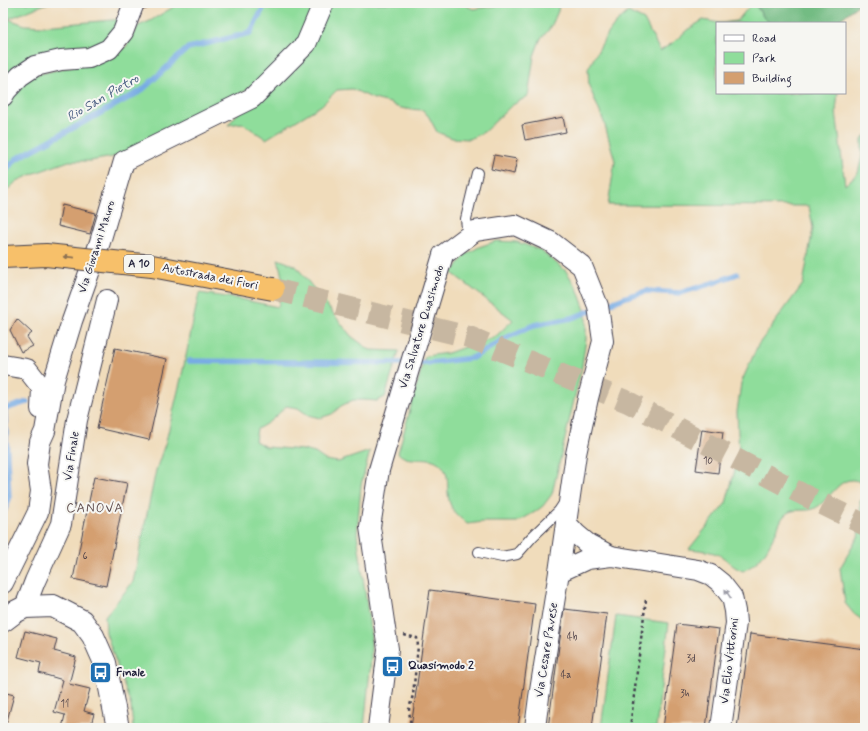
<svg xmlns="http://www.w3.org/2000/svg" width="868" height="731" font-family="Mynerve,sans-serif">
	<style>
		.green { fill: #8fdd9b; stroke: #58806b }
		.forest { fill: #73bc83; stroke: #4a6f5f }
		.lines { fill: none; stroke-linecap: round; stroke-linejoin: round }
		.stream { stroke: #77abe4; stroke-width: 5.5 }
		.building { fill: #d49f70 }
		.motorway-tunnel { stroke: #c7b7a1; stroke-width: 22; stroke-dasharray: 22 11; stroke-linecap: butt }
		.service-casing { stroke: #413e4e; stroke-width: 12 }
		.minor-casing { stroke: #413e4e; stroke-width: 22 }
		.tertiary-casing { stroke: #413e4e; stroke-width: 24 }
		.path { stroke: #413e4e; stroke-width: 2.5; stroke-dasharray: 3 3; stroke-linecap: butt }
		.service { stroke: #fff; stroke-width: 10 }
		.minor { stroke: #fff; stroke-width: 20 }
		.tertiary { stroke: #fff; stroke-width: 22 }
		.minor-bridge-casing { stroke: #413e4e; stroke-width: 22; stroke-linecap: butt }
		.motorway-bridge-casing { stroke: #413e4e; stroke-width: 24; stroke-linecap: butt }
		.minor-bridge { stroke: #fff; stroke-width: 20 }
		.motorway-bridge { stroke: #f7c06b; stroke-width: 22 }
		.oneway { fill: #8c7153 }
		.oneway2 { fill: #9c9ca7 }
		.labels { text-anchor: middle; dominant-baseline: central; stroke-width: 4; stroke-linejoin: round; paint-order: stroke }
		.number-label { font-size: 10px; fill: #4e4148 }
		.shield { fill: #f6f6f2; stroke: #626272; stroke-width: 1 }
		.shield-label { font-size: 11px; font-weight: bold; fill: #22223b }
		.street-label { font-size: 12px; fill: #22223b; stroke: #f6f6f2 }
		.poi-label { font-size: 12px; font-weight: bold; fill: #22223b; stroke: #f6f6f2; text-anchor: start }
		.water-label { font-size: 13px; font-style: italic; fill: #44597f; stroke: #f6f6f2 }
		.neighbourhood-label { font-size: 13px; letter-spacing: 1px; fill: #604e4e; stroke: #f6f6f2 }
	</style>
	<rect width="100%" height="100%" fill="#f6f6f2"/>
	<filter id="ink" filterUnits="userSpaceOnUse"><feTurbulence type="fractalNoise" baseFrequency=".025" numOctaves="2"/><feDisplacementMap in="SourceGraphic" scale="8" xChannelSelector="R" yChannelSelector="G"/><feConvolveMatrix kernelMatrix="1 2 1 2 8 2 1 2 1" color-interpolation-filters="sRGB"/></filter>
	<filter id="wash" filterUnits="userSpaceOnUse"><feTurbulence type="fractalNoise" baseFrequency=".012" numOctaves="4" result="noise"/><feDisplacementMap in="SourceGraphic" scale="16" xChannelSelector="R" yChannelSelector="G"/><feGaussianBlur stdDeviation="0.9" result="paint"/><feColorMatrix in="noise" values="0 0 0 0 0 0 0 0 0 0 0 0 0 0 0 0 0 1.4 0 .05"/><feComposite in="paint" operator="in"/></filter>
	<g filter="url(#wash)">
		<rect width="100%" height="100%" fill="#f0dcbb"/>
		<!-- green -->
		<g class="green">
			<polygon points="3,3 48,3 8,19 25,25 43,26 124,19 110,40 95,48 21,65 11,69 26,77 109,58 126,47 138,26 150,21 175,6 177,3 316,3 294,51 255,86 130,150 113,157 90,161 69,161 35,173 17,181 3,194"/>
			<polygon points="330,3 465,3 467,6 473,9 496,6 500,3 559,3 558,11 551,27 540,40 534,56 528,96 511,106 484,132 469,139 452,138 437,132 429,117 423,110 406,109 397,107 390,103 374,99 352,89 337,90 322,105 266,139 242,123 228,125"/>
			<path d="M754,3l10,15 6,5h-53v70h121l-2,18 9,74 13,-12 4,-17v-17l3,-4v350c-25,-18 -33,17 -52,24 -9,3 -22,-2 -29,7 -3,3 -5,9 -7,14 -9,18 -15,32 -34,41 -11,-4 -13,-9 -22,-15 -8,-5 -23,-6 -32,-7l37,-46 13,-48 -2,-43 4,-29 17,-38 45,-61 10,-56 -4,-22 -201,-1 7,-44 -11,-39 -15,-36 -1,-17 17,-31 10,-14 13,-12 16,8 16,31 14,-9 13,-12 16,-10 17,3 17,-2 11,-13z"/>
			<path d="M496,241l21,1 23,8 26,21 11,17 9,25v26l-4,27 -30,128 -9,12 -8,6 -18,10h-34l-16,2c-6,-6 -13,-10 -16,-18 -7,-15 2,-32 -12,-43 -10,-8 -24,-2 -33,-5 -3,-1 -6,-3 -8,-5l27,-97 23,-3 48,-17 17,-16 -61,-47 13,-18 14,-8z"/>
			<path d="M278,259l18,7 55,70 19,14 29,1 -14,46 -8,4 -12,-1h-12l-12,6 -9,8 -12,4 -12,-3 -10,-7 -12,-2c-9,10 -17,17 -29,23l-2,12 11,6 37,3 12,3 10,7 13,2 32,-11 -9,34 -4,49 14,101v25l-7,68h-231l-2,-22 -25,-73 -1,-17 28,-34 23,-112 10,-29 17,-71 16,-77 35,5 44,9 5,-26z"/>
			<polygon points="865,497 865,622 854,614 845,603 840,568 858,537 861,520 860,501"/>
			<polygon points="616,616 669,623 656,728 601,728"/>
		</g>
		<!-- forest -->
		<polygon class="forest" points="755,3 860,3 842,18 833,23 770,23 764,18"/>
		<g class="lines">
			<!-- stream -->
			<g class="stream">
				<polyline points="3,174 16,159 141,91 188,48 250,33 266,3"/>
				<polyline points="189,361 406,363"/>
				<polyline points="415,363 430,363 472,358 508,337 534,325 572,318 629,296 647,291 680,293 716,282 737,274"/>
				<polyline points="3,376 9,499 3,514"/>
				<polyline points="5,409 27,402"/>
			</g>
		</g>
		<g id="blocks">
			<!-- building -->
			<g class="building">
				<polygon points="140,3 161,3 140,10"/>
				<polygon points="563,117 566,132 525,140 522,125"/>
				<polygon points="494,155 517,159 514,174 491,169"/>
				<polygon points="62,205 96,213 90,234 58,226"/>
				<polygon points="17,319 32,333 27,337 33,346 21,352 10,330"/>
				<polygon points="115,348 167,359 149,440 97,428"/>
				<polygon points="702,429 723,432 718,473 696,470"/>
				<polygon points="94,477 127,483 106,586 73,579"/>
				<polygon points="430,590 535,604 518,728 411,728"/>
				<polygon points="564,609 607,614 592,728 548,728"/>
				<polygon points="677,624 719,629 706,728 663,728"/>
				<polygon points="25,631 57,639 54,651 76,657 69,684 90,689 84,711 94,714 90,728 62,728 65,715 54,712 63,680 39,673 41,663 18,657"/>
				<polygon points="750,634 865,649 865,728 737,728"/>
				<polygon points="3,692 14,695 5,728 3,728"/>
			</g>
		</g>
	</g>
	<g filter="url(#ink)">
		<use href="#blocks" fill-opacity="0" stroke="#413e4e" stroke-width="1"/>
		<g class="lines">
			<!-- motorway-tunnel -->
			<polyline class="motorway-tunnel" points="273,289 469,337 628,402 800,493 865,525"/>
			<defs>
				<g id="service">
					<polyline points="468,236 466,219 477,173"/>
					<polyline points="479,552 502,557 517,554 532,537 559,511 565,502"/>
				</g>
				<g id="minor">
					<polyline points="3,96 6,91 20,76 35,66 61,60 89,58 109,49 123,32 134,3"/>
					<polyline points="443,255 475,231 515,225 551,242 582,266 598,306 603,341 588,398 576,454 559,572 539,697 535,728"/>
					<polyline points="3,365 27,369 42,388 41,409"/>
					<polyline points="566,523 576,534 588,544 611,556"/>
					<polyline points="559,572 587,559 611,556 698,570 711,575 721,583 732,597 735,611 736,623 721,728"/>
					<polyline points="3,583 38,512 41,491 37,464 40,442 45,431 54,380 72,321 100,242 124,161 252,98 306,44 320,11 324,3"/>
					<polyline points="25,607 35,581 61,524 77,420 107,300"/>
					<polyline points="378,728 388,649 370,527 379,470"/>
				</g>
				<polyline id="tertiary" points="3,621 15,612 25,607 53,606 82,621 93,636 105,663 118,728"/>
			</defs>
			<!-- service casing -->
			<use href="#service" class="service-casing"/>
			<!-- minor casing -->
			<use href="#minor" class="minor-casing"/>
			<!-- tertiary casing -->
			<use href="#tertiary" class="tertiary-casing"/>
			<!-- path -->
			<g class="path">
				<polyline points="404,635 417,638 418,646 413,695 409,709 411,728"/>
				<polyline points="630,728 646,599"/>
			</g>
			<!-- service -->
			<use href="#service" class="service"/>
			<!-- minor -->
			<use href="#minor" class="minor"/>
			<!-- tertiary -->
			<use href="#tertiary" class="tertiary"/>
			<defs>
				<polyline id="minor-bridge" points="379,470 443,255"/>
				<polyline id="motorway-bridge" points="3,257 46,255 152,266 273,289"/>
			</defs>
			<!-- minor-bridge casing -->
			<use href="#minor-bridge" class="minor-bridge-casing"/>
			<!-- motorway-bridge casing -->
			<use href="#motorway-bridge" class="motorway-bridge-casing"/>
			<!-- minor-bridge -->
			<use href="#minor-bridge" class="minor-bridge"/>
			<!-- motorway-bridge -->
			<use href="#motorway-bridge" class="motorway-bridge"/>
		</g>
		<!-- one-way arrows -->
		<defs><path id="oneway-solid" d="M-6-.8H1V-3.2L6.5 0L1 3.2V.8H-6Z"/></defs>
		<use class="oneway" href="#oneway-solid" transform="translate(69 257) rotate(-174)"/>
		<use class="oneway2" href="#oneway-solid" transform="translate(728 594) rotate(-124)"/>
	</g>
	<!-- icons -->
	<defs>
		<symbol id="bus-square" viewBox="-11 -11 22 22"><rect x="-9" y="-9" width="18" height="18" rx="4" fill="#1f6fb2" stroke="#f6f6f2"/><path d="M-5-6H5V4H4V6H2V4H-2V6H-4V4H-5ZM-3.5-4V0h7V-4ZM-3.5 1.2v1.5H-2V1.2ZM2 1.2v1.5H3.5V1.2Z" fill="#fff"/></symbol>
	</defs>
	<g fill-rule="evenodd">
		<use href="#bus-square" x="380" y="654" width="25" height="25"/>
		<use href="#bus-square" x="88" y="660" width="25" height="25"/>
	</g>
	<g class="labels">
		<!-- number labels -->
		<g class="number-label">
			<text x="708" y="461">10</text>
			<text x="85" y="556">6</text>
			<text x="572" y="637">4b</text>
			<text x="691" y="659">3d</text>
			<text x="566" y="675">4a</text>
			<text x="685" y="694">3h</text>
			<text x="65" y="704">11</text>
		</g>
		<!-- shield labels -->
		<rect class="shield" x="124" y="255" width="30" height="18" rx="3"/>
		<g class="shield-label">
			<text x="139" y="264">A 10</text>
		</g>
		<!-- street labels -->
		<g class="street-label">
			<text transform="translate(97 247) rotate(-72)">Via Giovanni Mauro</text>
			<text transform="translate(210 277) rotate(11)">Autostrada dei Fiori</text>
			<text transform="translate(422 327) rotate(-73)">Via Salvatore Quasimodo</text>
			<text transform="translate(72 456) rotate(-81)">Via Finale</text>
			<text transform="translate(547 650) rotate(-81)">Via Cesare Pavese</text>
			<text transform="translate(730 661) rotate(-83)">Via Elio Vittorini</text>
		</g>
		<!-- poi labels -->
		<g class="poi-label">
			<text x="408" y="666">Quasimodo 2</text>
			<text x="116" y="673">Finale</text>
		</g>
		<!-- water labels -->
		<g class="water-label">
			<text transform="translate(103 98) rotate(-30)">Rio San Pietro</text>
		</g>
		<!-- neighbourhood labels -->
		<g class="neighbourhood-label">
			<text x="95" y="508">CANOVA</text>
		</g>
	</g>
	<!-- margin -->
	<rect width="868" height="731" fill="none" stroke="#f6f6f2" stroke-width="16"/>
	<!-- legend -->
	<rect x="716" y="22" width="130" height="72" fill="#f6f6f2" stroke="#a1a1a9"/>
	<rect x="724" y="35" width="20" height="6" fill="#ffffff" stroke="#a1a1a9"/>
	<text x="752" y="42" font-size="12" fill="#22223b">Road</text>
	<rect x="724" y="52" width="20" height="12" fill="#8fdd9b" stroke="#a1a1a9"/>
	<text x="752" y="62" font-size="12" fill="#22223b">Park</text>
	<rect x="724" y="72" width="20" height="12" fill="#d49f70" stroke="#a1a1a9"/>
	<text x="752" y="82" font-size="12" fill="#22223b">Building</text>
</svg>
